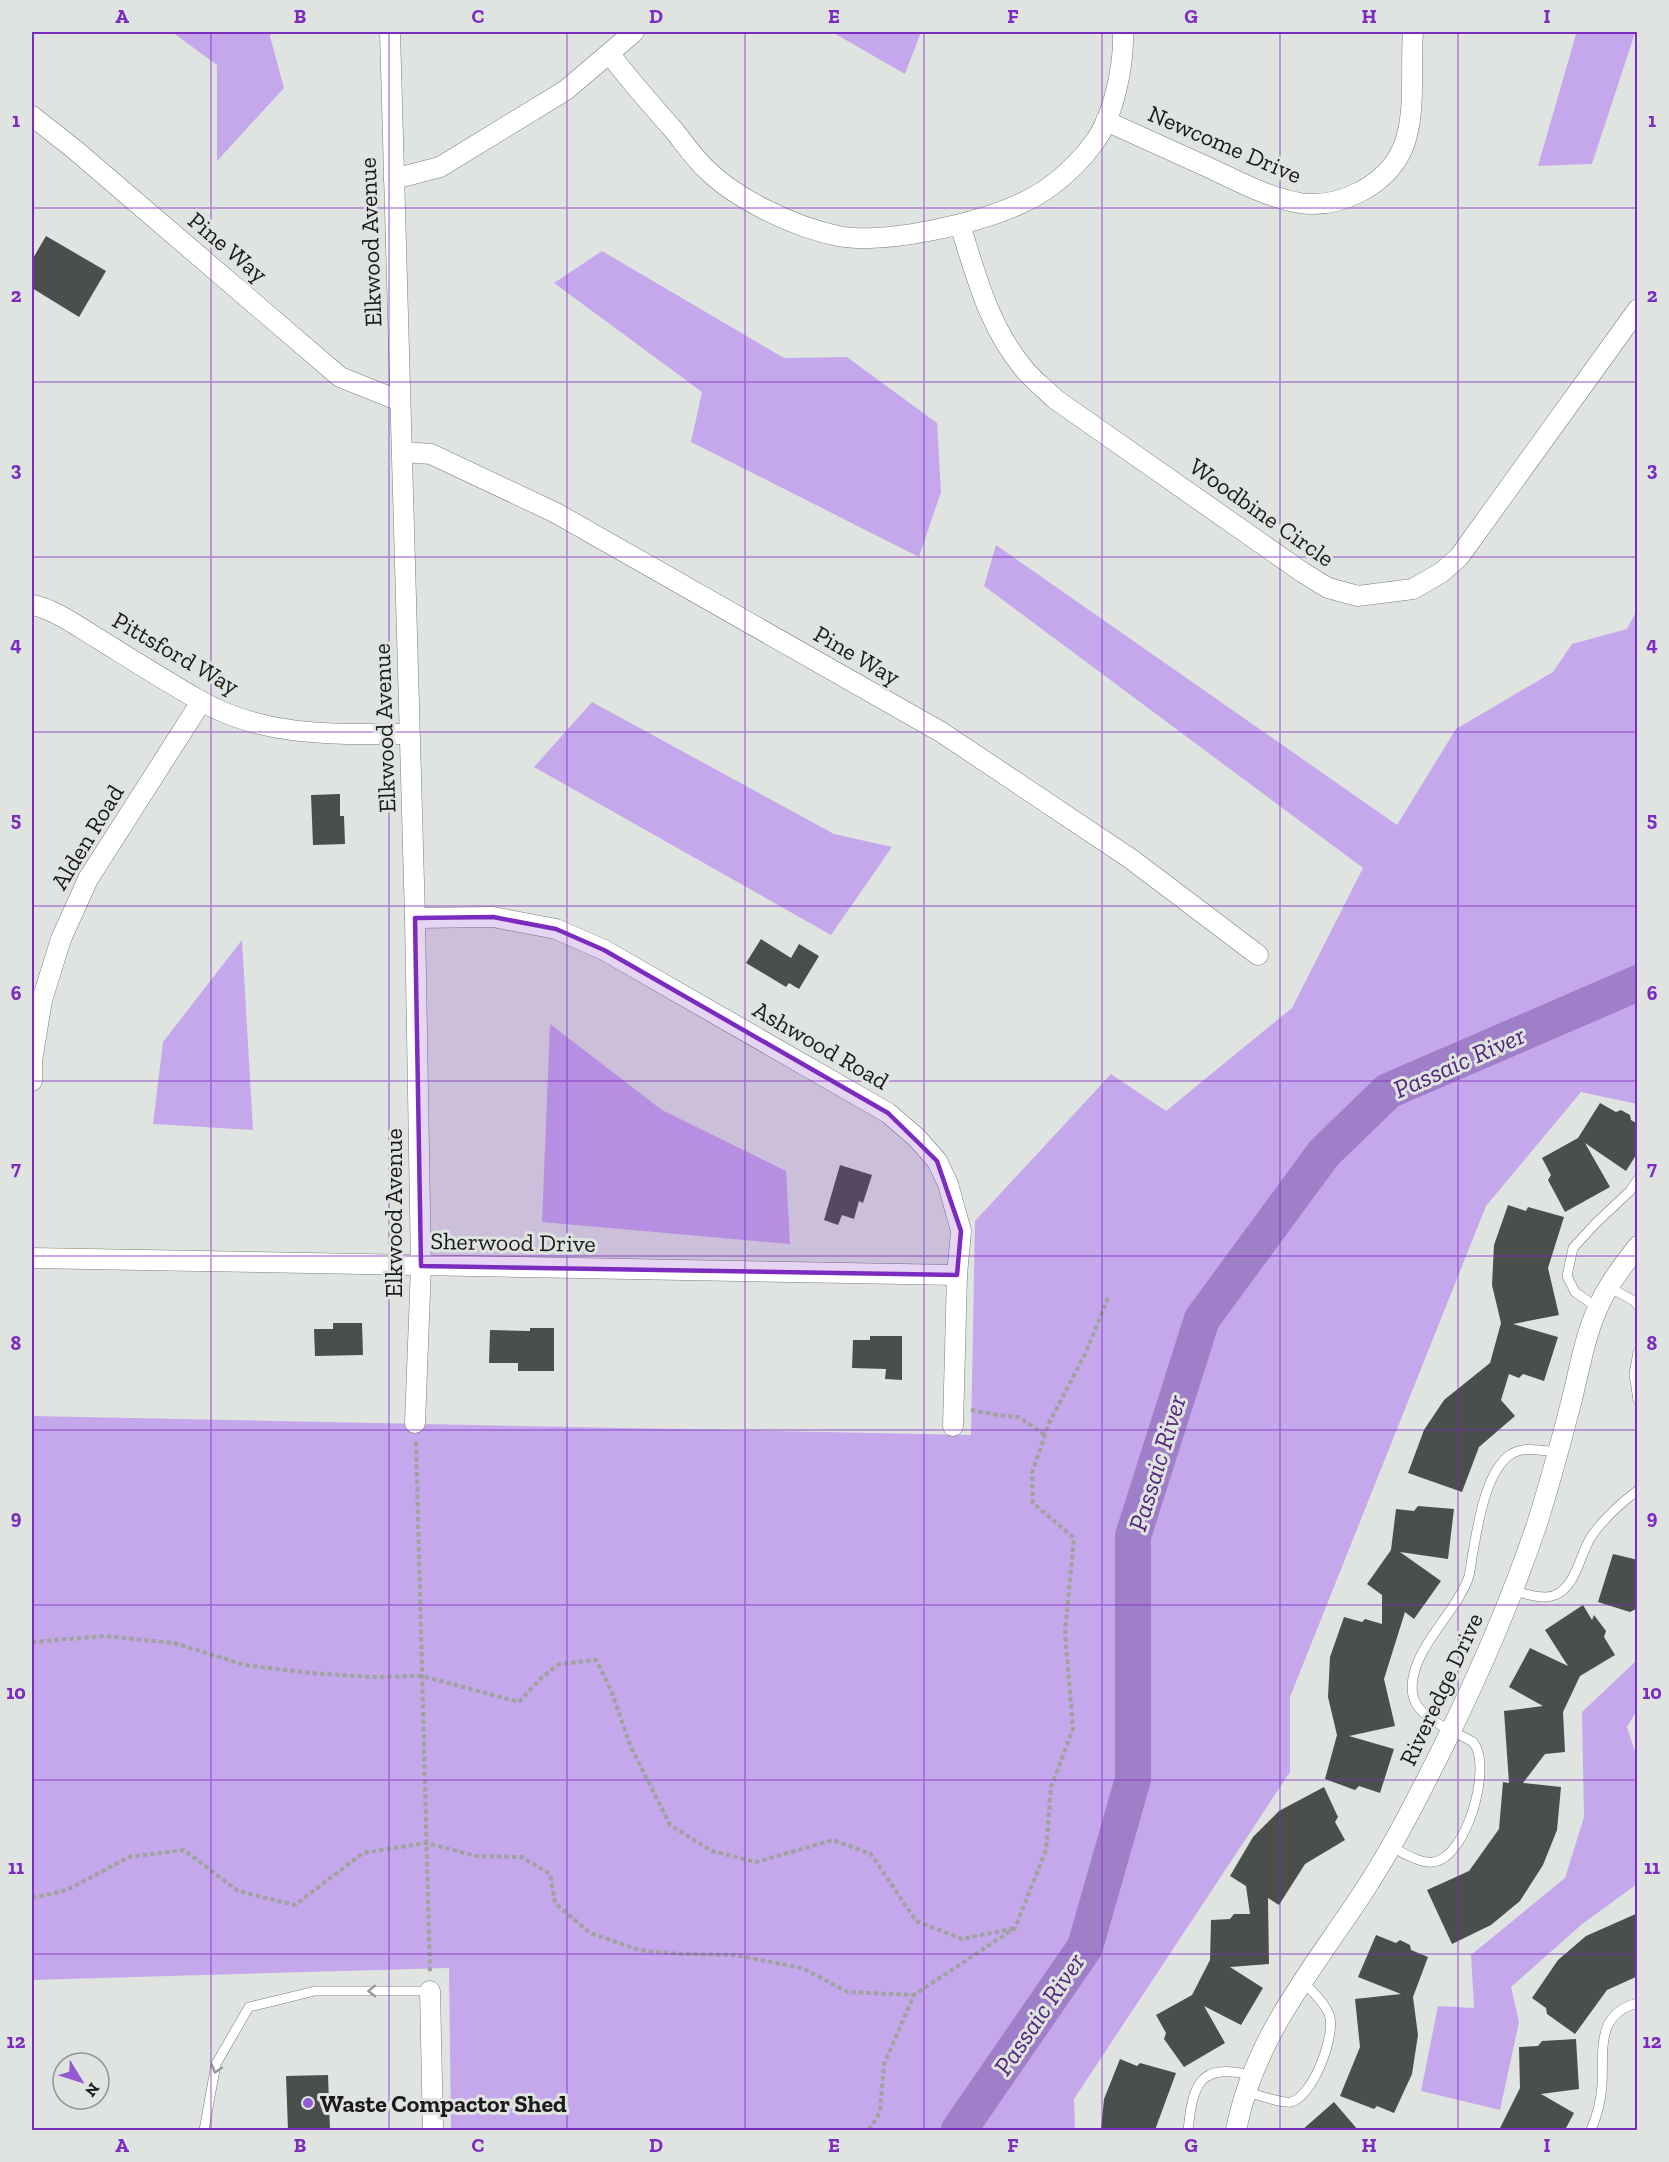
<svg xmlns="http://www.w3.org/2000/svg" width="1669" height="2162" font-family="'Zilla Slab',serif">
	<style>
		.green { fill: #c5a8eb }
		.lines { fill: none; stroke-linecap: round; stroke-linejoin: round }
		.river { stroke: #a07fc9; stroke-width: 36 }
		.building { fill: #4b4f4b }
		.service-casing { stroke: #7a7d79; stroke-width: 10 }
		.minor-casing { stroke: #7a7d79; stroke-width: 21 }
		.path { stroke: #9fa29f; stroke-width: 4; stroke-dasharray: 4.5 3; stroke-linecap: butt }
		.service { stroke: #fff; stroke-width: 9 }
		.minor { stroke: #fff; stroke-width: 20 }
		.oneway { stroke: #989898 }
		.marked { fill: #7b2cbf; fill-opacity: 0.2; stroke: #7b2cbf; stroke-width: 4.5; stroke-linejoin: round }
		.grid { fill: none; stroke: #7b2cbf; stroke-width: 1.5; stroke-opacity: 0.55 }
		.poi-dot { fill: #9559d1; stroke: #e0e4e0; stroke-width: 2 }
		.labels { text-anchor: middle; dominant-baseline: central; stroke-width: 6; stroke-linejoin: round; paint-order: stroke }
		.street-label { font-size: 24px; fill: #1a1b1a; stroke: #e0e4e0 }
		.poi-label { font-size: 24px; font-weight: bold; fill: #1a1b1a; stroke: #e0e4e0; text-anchor: start }
		.water-label { font-size: 26px; font-style: italic; fill: #54267e; stroke: #e0e4e0 }
		.neatline { fill: none; stroke: #7b2cbf; stroke-width: 2 }
		.grid-label { font-size: 20px; text-anchor: middle; font-weight: bold; fill: #7b2cbf }
	</style>
	<rect width="100%" height="100%" fill="#e0e4e0"/>
	<!-- green -->
	<g class="green">
		<polygon points="172,32 272,32 270,36 284,88 217,161 217,65"/>
		<polygon points="832,32 921,32 905,74"/>
		<polygon points="1635,33 1592,164 1538,166 1576,34"/>
		<polygon points="602,251 784,358 847,357 937,423 941,492 919,557 691,442 702,392 554,283"/>
		<polygon points="996,545 1397,825 1456,729 1553,672 1572,644 1627,629 1637,610 1637,1104 1581,1092 1486,1206 1290,1697 1290,1772 1074,2099 1075,2130 451,2130 449,1968 32,1980 32,1416 971,1435 975,1221 1111,1074 1166,1111 1292,1008 1363,868 984,586"/>
		<polygon points="592,702 834,834 892,847 831,935 534,767"/>
		<polygon points="242,940 253,1130 153,1124 163,1042"/>
		<polygon points="550,1024 662,1110 786,1171 790,1244 542,1222"/>
		<polygon points="1637,1660 1637,1710 1627,1727 1637,1758 1637,1884 1581,1925 1511,1987 1519,2022 1500,2110 1421,2091 1438,2006 1474,2008 1471,1955 1565,1878 1584,1817 1582,1712"/>
	</g>
	<g class="lines">
		<!-- river -->
		<polyline class="river" points="959,2130 1085,1947 1133,1779 1133,1536 1202,1319 1324,1153 1388,1091 1638,983"/>
	</g>
	<!-- building -->
	<g class="building">
		<polygon points="46,236 106,271 79,317 32,288 32,260"/>
		<polygon points="340,794 340,816 344,816 345,844 313,845 311,795"/>
		<polygon points="761,939 791,958 799,944 819,956 799,989 789,983 786,987 746,963"/>
		<polygon points="1600,1103 1616,1112 1621,1110 1630,1115 1631,1120 1638,1124 1638,1152 1626,1171 1585,1143 1610,1187 1565,1212 1548,1180 1551,1175 1542,1158 1578,1138"/>
		<polygon points="840,1165 872,1175 863,1203 859,1201 854,1219 842,1215 838,1225 824,1220"/>
		<polygon points="1508,1205 1526,1211 1528,1207 1564,1217 1548,1268 1559,1315 1513,1324 1558,1337 1544,1381 1523,1374 1519,1378 1509,1374 1501,1400 1515,1416 1479,1447 1462,1492 1408,1473 1424,1430 1444,1400 1490,1363 1501,1323 1492,1285 1494,1245"/>
		<polygon points="333,1323 362,1323 363,1355 315,1356 314,1329 333,1329"/>
		<polygon points="530,1328 554,1328 554,1371 518,1371 518,1363 489,1363 490,1330 530,1331"/>
		<polygon points="870,1336 902,1336 902,1380 885,1379 886,1369 852,1368 853,1340 870,1340"/>
		<polygon points="1418,1506 1454,1509 1448,1559 1400,1552 1441,1581 1414,1619 1405,1612 1384,1679 1395,1726 1349,1736 1394,1749 1380,1793 1359,1786 1355,1790 1325,1779 1337,1735 1328,1697 1330,1657 1344,1617 1362,1622 1365,1619 1382,1624 1382,1595 1367,1584 1391,1550 1396,1509 1414,1511"/>
		<polygon points="1613,1554 1638,1560 1638,1608 1630,1612 1598,1602"/>
		<polygon points="1583,1605 1592,1620 1594,1615 1606,1631 1604,1637 1615,1655 1580,1676 1563,1712 1565,1752 1545,1754 1523,1783 1561,1787 1557,1830 1543,1865 1520,1901 1491,1925 1452,1944 1427,1890 1469,1871 1499,1829 1503,1782 1509,1783 1504,1711 1543,1706 1509,1687 1530,1648 1568,1666 1545,1630"/>
		<polygon points="1324,1787 1338,1817 1335,1822 1345,1840 1305,1864 1279,1905 1268,1898 1269,1964 1230,1967 1263,1988 1241,2025 1204,2006 1225,2043 1184,2067 1164,2039 1166,2033 1156,2015 1192,1995 1210,1960 1211,1920 1230,1919 1234,1914 1250,1914 1246,1886 1230,1876 1253,1837 1279,1811"/>
		<polygon points="1638,1913 1638,1976 1607,1990 1575,2034 1547,2014 1546,2008 1532,1998 1558,1960 1586,1936"/>
		<polygon points="1376,1935 1396,1943 1400,1940 1410,1945 1411,1950 1428,1957 1413,1997 1418,2035 1412,2074 1394,2113 1377,2106 1374,2109 1340,2096 1360,2047 1355,1999 1401,1994 1358,1977"/>
		<polygon points="1576,2039 1579,2089 1541,2094 1574,2113 1565,2130 1499,2130 1520,2088 1519,2047 1538,2046 1542,2041"/>
		<polygon points="1120,2059 1137,2066 1140,2063 1176,2073 1155,2130 1101,2130 1104,2099"/>
		<polygon points="328,2075 330,2130 288,2130 286,2076"/>
		<polygon points="1334,2102 1358,2130 1302,2130"/>
	</g>
	<g class="lines">
		<defs>
			<g id="service">
				<polyline points="1609,1287 1634,1301 1638,1306"/>
				<polyline points="1598,1308 1575,1292 1567,1276 1573,1248 1596,1223 1630,1191 1638,1179"/>
				<polyline points="1638,1352 1634,1374 1638,1400"/>
				<path d="M1514,1591c12,3 30,9 41,4 21,-8 25,-41 36,-58 12,-18 30,-34 47,-47"/>
				<path d="M1390,1846c12,6 30,18 43,16 34,-4 60,-97 40,-120 -19,-11 -55,-23 -60,-46 -8,-41 42,-81 55,-117 3,-8 3,-19 5,-27 5,-28 12,-74 33,-94 14,-13 33,-8 51,-6"/>
				<path d="M1246,2092c11,2 35,12 45,10 22,-5 46,-69 38,-88 -5,-12 -17,-23 -26,-32"/>
				<polyline points="204,2130 216,2064 249,2007 315,1991 430,1991"/>
				<path d="M1188,2130c5,-44 10,-68 62,-55"/>
				<path d="M1591,2130c6,-14 10,-30 11,-45 2,-33 -7,-72 36,-82"/>
			</g>
			<g id="minor">
				<polyline points="390,32 415,918 421,1266 415,1423"/>
				<path d="M610,54c19,26 40,49 61,73 12,14 22,30 35,42 17,17 38,30 60,41 22,11 47,21 72,26 47,9 143,-13 186,-34 26,-12 52,-35 69,-58 21,-27 31,-79 30,-112"/>
				<polyline points="32,116 74,149 340,377 400,401"/>
				<path d="M1106,121c36,16 72,33 108,49 27,13 56,28 86,33 39,6 85,-17 102,-53 15,-33 8,-83 11,-118"/>
				<polyline points="394,179 440,167 566,90 634,32"/>
				<path d="M960,225c17,53 28,100 64,144 9,11 21,20 31,30l247,173 26,16 30,8 55,-7 29,-17 17,-15 179,-248"/>
				<polyline points="403,452 431,454 556,513 941,732 1131,859 1258,955"/>
				<path d="M32,605c20,3 47,22 65,33 34,21 67,42 102,62 65,38 138,34 210,34"/>
				<polyline points="415,918 493,917 556,929 604,950 888,1113 917,1138 937,1161 948,1184 961,1231 957,1275 953,1426"/>
				<polyline points="32,1081 32,1061 42,1000 61,939 88,879 201,702"/>
				<polyline points="32,1258 957,1275"/>
				<polyline points="430,1991 433,2130"/>
				<path d="M1236,2130c18,-92 76,-160 126,-236 31,-47 56,-97 81,-147 36,-73 69,-148 95,-226 12,-39 23,-79 33,-118 9,-35 14,-71 31,-104 9,-19 23,-36 36,-53"/>
			</g>
		</defs>
		<!-- service casing -->
		<use href="#service" class="service-casing"/>
		<!-- minor casing -->
		<use href="#minor" class="minor-casing"/>
		<!-- path -->
		<g class="path">
			<polyline points="971,1410 998,1415 1019,1417 1045,1435"/>
			<polyline points="416,1442 430,1974"/>
			<polyline points="32,1642 105,1636 174,1643 245,1665 311,1673 371,1677 422,1676 519,1702 540,1679 559,1664 596,1660 611,1690 630,1745 670,1825 712,1851 756,1862 833,1840 871,1854 916,1921 962,1939 1015,1928"/>
			<polyline points="32,1898 67,1890 129,1857 184,1850 238,1891 295,1905 363,1853 426,1843 476,1856 522,1857 550,1874 555,1903 590,1933 639,1950 680,1954 735,1955 802,1968 848,1992 914,1995"/>
			<polyline points="869,2130 880,2112 884,2064 914,1995 1015,1928 1046,1850 1051,1787 1073,1729 1065,1632 1074,1538 1033,1503 1032,1473 1049,1423 1086,1352 1109,1295"/>
		</g>
		<!-- service -->
		<use href="#service" class="service"/>
		<!-- minor -->
		<use href="#minor" class="minor"/>
	</g>
	<!-- one-way arrows -->
	<defs><path id="oneway-chevron" d="M-2-3.5L2.5 0L-2 3.5" fill="none" stroke-width="1.6" stroke-linecap="round" stroke-linejoin="round" transform="scale(1.5)"/></defs>
	<g class="oneway">
		<use href="#oneway-chevron" transform="translate(372 1991) rotate(179)"/>
		<use href="#oneway-chevron" transform="translate(216 2069) rotate(107)"/>
	</g>
	<!-- marked area -->
	<path class="marked" d="M493,917l63,12 48,21 284,163 49,48 24,70 -4,44 -536,-9 -6,-348z"/>
	<!-- grid -->
	<path class="grid" d="M211,32v2098M389,32v2098M567,32v2098M745,32v2098M924,32v2098M1102,32v2098M1280,32v2098M1458,32v2098M32,208h1606M32,382h1606M32,557h1606M32,732h1606M32,906h1606M32,1081h1606M32,1256h1606M32,1430h1606M32,1605h1606M32,1780h1606M32,1954h1606"/>
	<!-- markers -->
	<circle class="poi-dot" cx="308" cy="2103" r="6"/>
	<g class="labels">
		<!-- street labels -->
		<g class="street-label">
			<text transform="translate(1225 144) rotate(23)">Newcome Drive</text>
			<text transform="translate(370 242) rotate(-92)">Elkwood Avenue</text>
			<text transform="translate(228 247) rotate(40)">Pine Way</text>
			<text transform="translate(1262 512) rotate(35)">Woodbine Circle</text>
			<text transform="translate(176 653) rotate(30)">Pittsford Way</text>
			<text transform="translate(857 655) rotate(30)">Pine Way</text>
			<text transform="translate(384 728) rotate(-92)">Elkwood Avenue</text>
			<text transform="translate(87 837) rotate(-59)">Alden Road</text>
			<text transform="translate(821 1045) rotate(30)">Ashwood Road</text>
			<text transform="translate(393 1213) rotate(-90)">Elkwood Avenue</text>
			<text transform="translate(513 1242) rotate(1)">Sherwood Drive</text>
			<text transform="translate(1441 1689) rotate(-65)">Riveredge Drive</text>
		</g>
		<!-- poi labels -->
		<g class="poi-label">
			<text x="320" y="2103">Waste Compactor Shed</text>
		</g>
		<!-- water labels -->
		<g class="water-label">
			<text transform="translate(1459 1062) rotate(-24)">Passaic River</text>
			<text transform="translate(1157 1463) rotate(-73)">Passaic River</text>
			<text transform="translate(1039 2014) rotate(-56)">Passaic River</text>
		</g>
	</g>
	<!-- border -->
	<rect width="1669" height="2162" fill="none" stroke="#e0e4e0" stroke-width="66"/>
	<!-- north arrow -->
	<g transform="translate(81 2081) rotate(128)"><circle r="28" fill="#e0e4e0" stroke="#919491" stroke-width="1.5"/>
	<path d="M0-4.5L10 22L0 15L-10 22Z" fill="#9559d1"/>
	<text y="-9" font-size="16" font-weight="bold" text-anchor="middle" fill="#1a1b1a">N</text>
	</g>
	<rect x="33" y="33" width="1603" height="2096" class="neatline"/>
	<g class="grid-label">
		<text x="122" y="23">A</text>
		<text x="300" y="23">B</text>
		<text x="478" y="23">C</text>
		<text x="656" y="23">D</text>
		<text x="834" y="23">E</text>
		<text x="1013" y="23">F</text>
		<text x="1191" y="23">G</text>
		<text x="1369" y="23">H</text>
		<text x="1547" y="23">I</text>
		<text x="16" y="127">1</text>
		<text x="1652" y="127">1</text>
		<text x="16" y="302">2</text>
		<text x="1652" y="302">2</text>
		<text x="16" y="476">3</text>
		<text x="1652" y="476">3</text>
		<text x="16" y="651">4</text>
		<text x="1652" y="651">4</text>
		<text x="16" y="826">5</text>
		<text x="1652" y="826">5</text>
		<text x="16" y="1000">6</text>
		<text x="1652" y="1000">6</text>
		<text x="16" y="1175">7</text>
		<text x="1652" y="1175">7</text>
		<text x="16" y="1350">8</text>
		<text x="1652" y="1350">8</text>
		<text x="16" y="1524">9</text>
		<text x="1652" y="1524">9</text>
		<text x="16" y="1699">10</text>
		<text x="1652" y="1699">10</text>
		<text x="16" y="1874">11</text>
		<text x="1652" y="1874">11</text>
		<text x="16" y="2048">12</text>
		<text x="1652" y="2048">12</text>
		<text x="122" y="2152">A</text>
		<text x="300" y="2152">B</text>
		<text x="478" y="2152">C</text>
		<text x="656" y="2152">D</text>
		<text x="834" y="2152">E</text>
		<text x="1013" y="2152">F</text>
		<text x="1191" y="2152">G</text>
		<text x="1369" y="2152">H</text>
		<text x="1547" y="2152">I</text>
	</g>
</svg>
